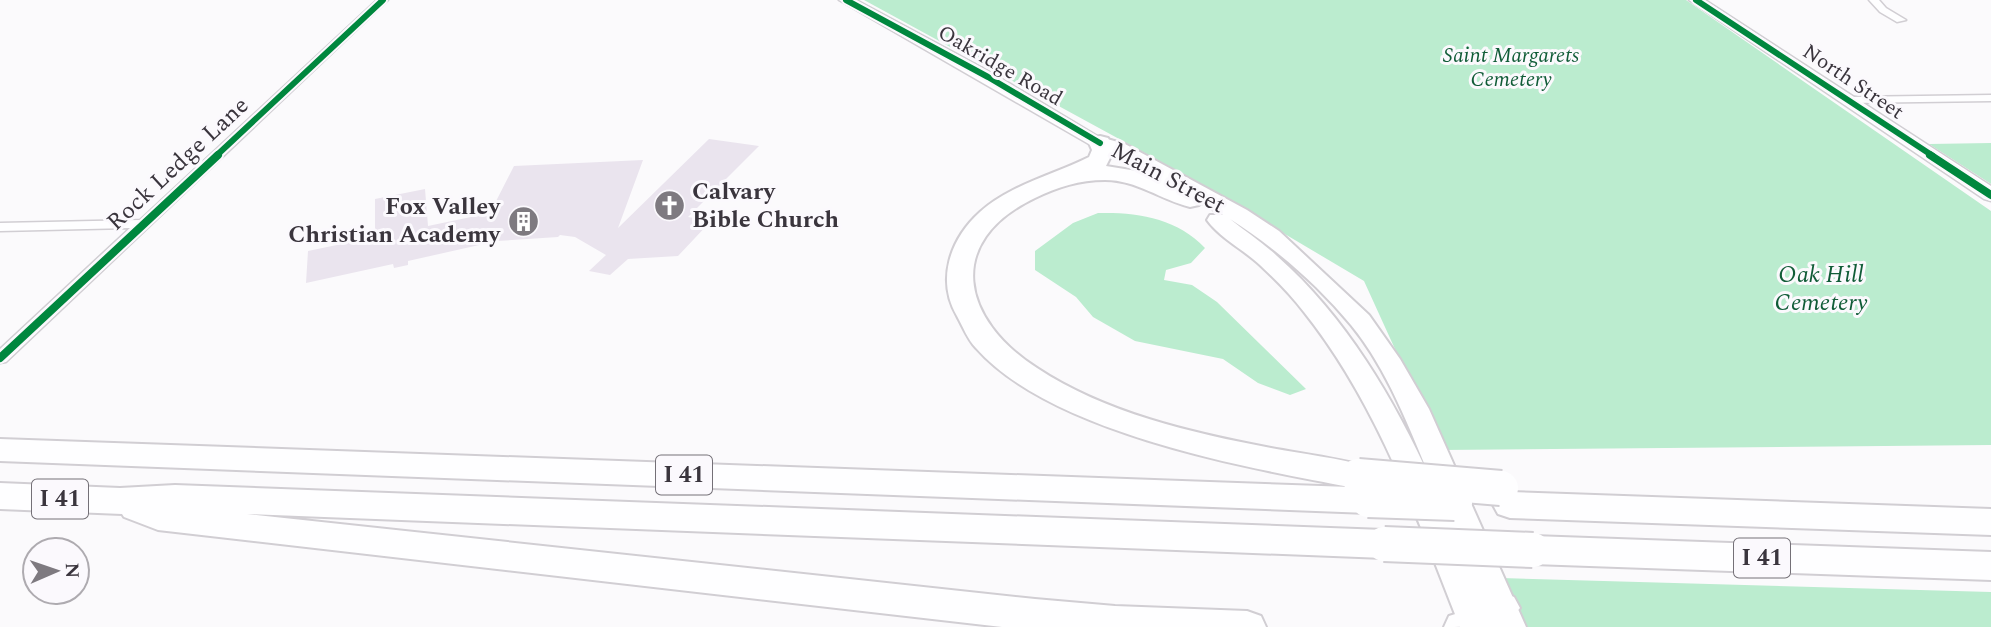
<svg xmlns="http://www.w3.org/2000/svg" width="1991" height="627" font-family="Spectral,serif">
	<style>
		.green { fill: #bbeccf }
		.building { fill: #eae4ee }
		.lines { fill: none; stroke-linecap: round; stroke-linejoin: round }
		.street-casing { stroke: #d1ced3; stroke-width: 3 }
		.secondary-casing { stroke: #d1ced3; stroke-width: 3 }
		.primary-casing { stroke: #d1ced3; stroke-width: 4 }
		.highway-casing { stroke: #d1ced3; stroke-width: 4 }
		.street { fill: #fefeff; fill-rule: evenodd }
		.secondary { fill: #fefeff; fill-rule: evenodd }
		.primary { fill: #fefeff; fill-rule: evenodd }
		.highway { fill: #fefeff; fill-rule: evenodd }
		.highway-bridge-casing { stroke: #d1ced3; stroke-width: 38; stroke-linecap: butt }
		.highway-bridge { stroke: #fefeff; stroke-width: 34 }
		.cycleway-far1-casing { stroke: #fbf9fd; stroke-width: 10 }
		.cycleway-casing { stroke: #fbf9fd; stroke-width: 12 }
		.cycleway-far1 { stroke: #00873e; stroke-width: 6 }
		.cycleway { stroke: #00873e; stroke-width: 8 }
		.labels { text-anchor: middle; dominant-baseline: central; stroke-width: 6; stroke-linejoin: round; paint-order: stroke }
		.far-park-label { font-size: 21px; font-style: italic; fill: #105c37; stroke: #fbf9fd }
		.far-street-label { font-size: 21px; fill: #3a353d; stroke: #fbf9fd }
		.shield { fill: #fbf9fd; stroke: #747077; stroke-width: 2 }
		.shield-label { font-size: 23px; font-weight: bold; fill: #3a353d }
		.street-label { font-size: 24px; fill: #3a353d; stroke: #fbf9fd }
		.poi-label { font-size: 24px; font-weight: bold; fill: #3a353d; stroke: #fbf9fd; text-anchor: start }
		.park-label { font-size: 24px; font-style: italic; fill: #105c37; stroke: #fbf9fd }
	</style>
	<rect width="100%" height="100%" fill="#fbfafc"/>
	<!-- green -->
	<g class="green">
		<polygon points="864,0 1686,0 1991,211 1991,445 1441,450 1364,281 1187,176"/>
		<polygon points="1991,143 1991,184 1929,144"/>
		<path d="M1098,213c39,-1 79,5 107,35l-14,15 -25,7 -2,10 28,5 25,17 89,87 -16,6 -32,-12 -35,-24 -88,-18 -42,-24 -17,-20 -41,-27v-19l38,-28z"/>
		<polygon points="1501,578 1991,592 1991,627 1523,627"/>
	</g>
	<!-- building -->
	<polygon class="building" points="709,139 759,146 688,217 711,221 678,256 628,259 610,275 589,271 606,255 575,237 560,235 558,237 497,241 408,261 408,265 394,268 393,264 306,283 308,251 375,237 375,199 425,189 428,226 490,213 514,166 643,160 618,228"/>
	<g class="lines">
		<defs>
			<g id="street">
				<polygon points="377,0 388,0 6,362 0,363 0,349 130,228 0,231 0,223 140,220"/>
				<polygon points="1869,0 1879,0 1886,8 1906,20 1897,22 1880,12"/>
				<polygon points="1991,95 1991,101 1849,103 1843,100 1849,97"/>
			</g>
			<g id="secondary">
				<polygon points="839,0 856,0 994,74 1109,143 1100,148 1094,147"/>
				<polygon points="1689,0 1705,0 1991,186 1991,201 1984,199"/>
			</g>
			<path id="primary" d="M1100,137l25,7 122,66 32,21 90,84 31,44 29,50 97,218h-66c-43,-109 -82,-222 -156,-315 -13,-17 -29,-33 -44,-47 -16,-15 -40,-27 -53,-45l3,-5h13l-112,-63 -18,-5 -3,-4zM1230,219c44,28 87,65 121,106 37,45 58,103 81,157 -38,-83 -86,-165 -155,-226 -15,-14 -32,-25 -47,-37z"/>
			<g id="highway">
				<path d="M1100,136l8,2 6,12 -8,16 37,6 56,23 3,5 -3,5 -9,2c-29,-7 -53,-27 -85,-27 -26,0 -47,7 -70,18 -92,44 -73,122 2,170 68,45 155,65 234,80 33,6 67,10 99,19l5,9 -5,9 -8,2 18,4 5,9 -5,9 -12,4 -1368,-52v-22l1350,48c-107,-20 -300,-55 -374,-139 -8,-8 -13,-21 -19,-32 -21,-36 -7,-77 23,-104 30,-27 73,-37 109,-55l3,-7 -3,-7 3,-5z"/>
				<polygon points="0,483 120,488 175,485 1384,530 1397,534 1402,544 1397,554 1384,558 247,514 1035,599 1115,606 1247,611 1261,616 1266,627 1002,627 158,530 124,517 122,514 0,509"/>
				<polygon points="1510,492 1991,509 1991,535 1510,518 1498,514 1493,505 1498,496"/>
				<polygon points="1533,536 1991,552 1991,580 1533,564 1520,560 1515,550 1520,540"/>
				<path d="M1501,592l13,5 6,11c-14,19 -49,19 -76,19l5,-11 19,-6 20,-13z"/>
			</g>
		</defs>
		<!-- street casing -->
		<use href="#street" class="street-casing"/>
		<!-- secondary casing -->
		<use href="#secondary" class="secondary-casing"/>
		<!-- primary casing -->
		<use href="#primary" class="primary-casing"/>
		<!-- highway casing -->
		<use href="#highway" class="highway-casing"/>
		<!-- street -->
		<use href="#street" class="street"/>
		<!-- secondary -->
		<use href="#secondary" class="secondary"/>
		<!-- primary -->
		<use href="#primary" class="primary"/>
		<!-- highway -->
		<use href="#highway" class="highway"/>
		<defs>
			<g id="highway-bridge">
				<polyline points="1358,476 1501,488"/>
				<polyline points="1368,500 1455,503"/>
				<polyline points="1384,544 1533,550"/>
			</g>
		</defs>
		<!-- highway-bridge casing -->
		<use href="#highway-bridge" class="highway-bridge-casing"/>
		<!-- highway-bridge -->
		<use href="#highway-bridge" class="highway-bridge"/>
		<defs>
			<g id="cycleway-far1">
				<polyline points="846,0 988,77 1100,143"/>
				<polyline points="1696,0 1933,156"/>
				<polyline points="216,156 383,0"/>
			</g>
			<g id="cycleway">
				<polyline points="1930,155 1991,195"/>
				<polyline points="0,358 218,155"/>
			</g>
		</defs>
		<!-- cycleway-far1 casing -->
		<use href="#cycleway-far1" class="cycleway-far1-casing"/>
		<!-- cycleway casing -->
		<use href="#cycleway" class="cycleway-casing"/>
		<!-- cycleway-far1 -->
		<use href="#cycleway-far1" class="cycleway-far1"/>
		<!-- cycleway -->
		<use href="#cycleway" class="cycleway"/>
	</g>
	<!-- icons -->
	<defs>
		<symbol id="church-disc" viewBox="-11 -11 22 22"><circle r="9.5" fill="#7e7a80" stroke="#fbf9fd"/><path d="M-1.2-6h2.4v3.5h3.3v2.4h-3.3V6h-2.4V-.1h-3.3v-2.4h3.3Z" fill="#fff"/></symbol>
		<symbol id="building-disc" viewBox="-11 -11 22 22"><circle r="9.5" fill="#7e7a80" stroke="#fbf9fd"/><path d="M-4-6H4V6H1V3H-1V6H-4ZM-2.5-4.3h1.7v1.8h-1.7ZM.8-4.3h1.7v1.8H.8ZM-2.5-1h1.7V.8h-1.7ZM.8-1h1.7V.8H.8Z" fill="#fff"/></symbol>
	</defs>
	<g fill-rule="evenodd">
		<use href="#church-disc" x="652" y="188" width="35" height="35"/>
		<use href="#building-disc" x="506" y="204" width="35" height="35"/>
	</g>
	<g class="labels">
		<!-- far-park labels -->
		<g class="far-park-label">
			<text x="1511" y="56">Saint Margarets<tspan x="1511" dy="24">Cemetery</tspan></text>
		</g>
		<!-- far-street labels -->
		<g class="far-street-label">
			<text transform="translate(1000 66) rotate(30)">Oakridge Road</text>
			<text transform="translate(1853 82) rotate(34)">North Street</text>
		</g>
		<!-- shield labels -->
		<g class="shield">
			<rect x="656" y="455.5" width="56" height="39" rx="5"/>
			<rect x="32" y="479.5" width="56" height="39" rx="5"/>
			<rect x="1734" y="538.5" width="56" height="39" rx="5"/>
		</g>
		<g class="shield-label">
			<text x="684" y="475">I 41</text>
			<text x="60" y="499">I 41</text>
			<text x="1762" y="558">I 41</text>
		</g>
		<!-- street labels -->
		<g class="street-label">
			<text transform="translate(178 164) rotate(-43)">Rock Ledge Lane</text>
			<text transform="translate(1168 178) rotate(28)">Main Street</text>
		</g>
		<!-- poi labels -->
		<g class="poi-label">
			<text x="692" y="192">Calvary<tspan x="692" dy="28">Bible Church</tspan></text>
			<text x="500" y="207" text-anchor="end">Fox Valley<tspan x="500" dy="28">Christian Academy</tspan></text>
		</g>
		<!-- park labels -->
		<g class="park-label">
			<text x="1821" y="275">Oak Hill<tspan x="1821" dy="28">Cemetery</tspan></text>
		</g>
	</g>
	<!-- north arrow -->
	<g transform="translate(56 571) rotate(88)"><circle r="33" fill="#fbf9fd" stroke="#aeabb0" stroke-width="2"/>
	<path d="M0-5L12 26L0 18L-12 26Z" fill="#7e7a80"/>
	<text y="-10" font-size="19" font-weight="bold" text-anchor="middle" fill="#3a353d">N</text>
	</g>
</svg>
